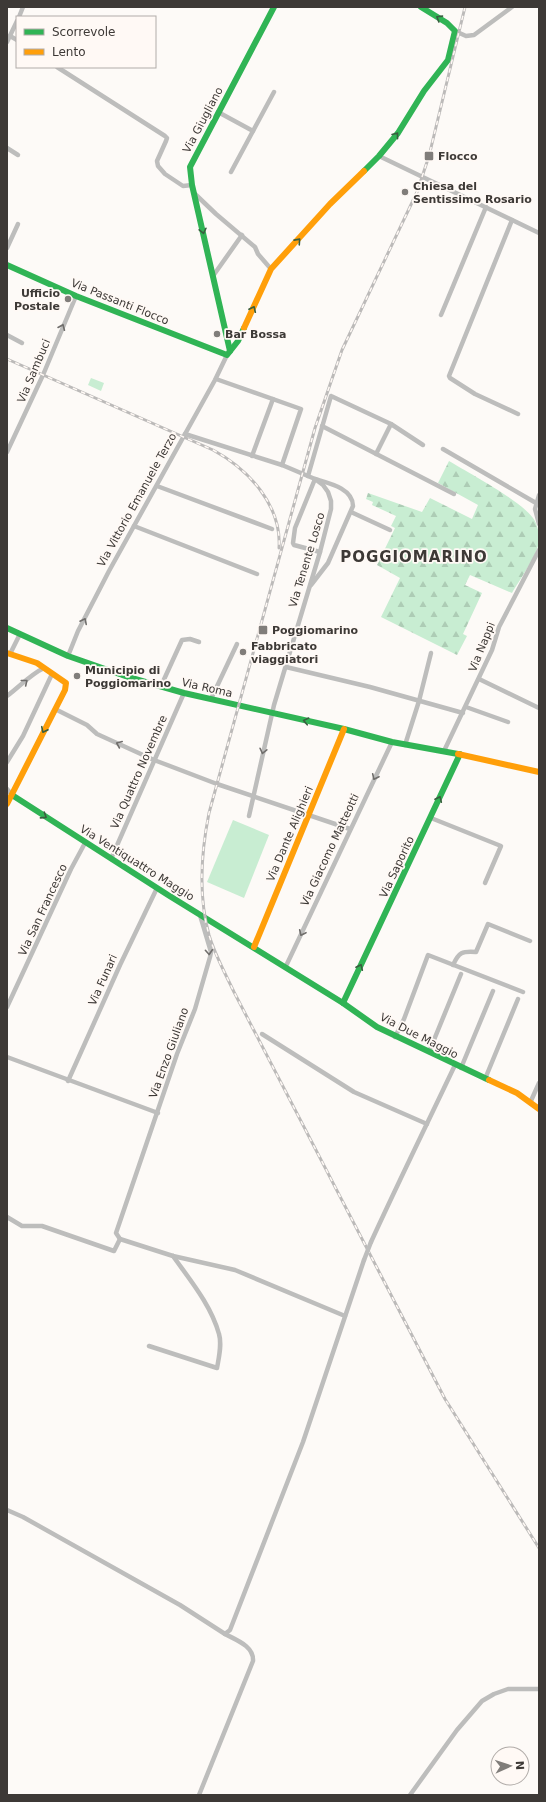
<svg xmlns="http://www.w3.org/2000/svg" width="546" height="1802" font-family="'DejaVu Sans',sans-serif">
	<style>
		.forest { fill: url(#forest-firs) }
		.park { fill: #c8edd2 }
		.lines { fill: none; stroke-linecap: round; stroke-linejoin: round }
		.street { stroke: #bdbdbc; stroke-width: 4.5 }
		.fast { stroke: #30b455; stroke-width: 6 }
		.slow { stroke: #ff9f0a; stroke-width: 6 }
		.rail-casing { stroke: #bcbab9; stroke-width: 3 }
		.rail { stroke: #fff9f5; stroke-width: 1.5; stroke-dasharray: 4.5; stroke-linecap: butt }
		.street-bridge { stroke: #bdbdbc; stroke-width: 4.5 }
		.oneway { stroke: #395e3f }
		.oneway2 { stroke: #706e6c }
		.poi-dot { fill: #807d7a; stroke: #fff9f5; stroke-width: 1.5 }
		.labels { text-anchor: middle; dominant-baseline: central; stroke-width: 3.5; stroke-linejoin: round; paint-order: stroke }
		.street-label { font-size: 11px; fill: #3d3936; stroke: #fff9f5 }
		.poi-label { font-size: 11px; font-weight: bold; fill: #3d3936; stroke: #fff9f5; text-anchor: start }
		.district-label { font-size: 15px; font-weight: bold; letter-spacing: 1px; fill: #3d3936; stroke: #fff9f5 }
	</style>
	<defs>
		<pattern id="forest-firs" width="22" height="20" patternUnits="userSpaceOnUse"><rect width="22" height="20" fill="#c8edd2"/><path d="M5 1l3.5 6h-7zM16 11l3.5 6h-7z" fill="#adccb5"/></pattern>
	</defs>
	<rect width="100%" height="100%" fill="#fdfaf7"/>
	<!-- forest -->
	<path class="forest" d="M449,461c20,12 72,40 84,57 4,5 7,17 6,23 -1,13 -20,40 -27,52l-42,-18 -5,10 17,8 -19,41 4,2 -10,19 -76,-38 19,-39 -23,-13 18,-37 -4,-2 5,-10 -24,-11 1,-3 -7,-3 2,-6 54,19 8,-14 42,21 6,-14 -40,-22z"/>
	<!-- park -->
	<g class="park">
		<polygon points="91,378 104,383 101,391 88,385"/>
		<polygon points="233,820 269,835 244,898 207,882"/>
	</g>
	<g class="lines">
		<!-- street -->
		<g class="street">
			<polyline points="19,17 23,7"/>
			<polyline points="455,31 466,36 474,35 512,7"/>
			<polyline points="10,36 17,40"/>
			<polyline points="7,42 17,21"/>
			<polyline points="57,67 165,136 167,138 166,141 157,161 158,166 165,174 183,186 192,185"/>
			<polyline points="218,112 253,131 231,172"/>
			<polyline points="253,131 274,92"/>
			<polyline points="7,148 18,155"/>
			<polyline points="379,156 539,233"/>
			<polyline points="194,193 216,214 255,247 258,254 271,269"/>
			<polyline points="512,220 449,376 450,378 475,394 518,414"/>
			<polyline points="7,248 18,224"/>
			<polyline points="213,276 242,235"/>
			<polyline points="441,315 486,207"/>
			<polyline points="7,335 22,343"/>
			<polyline points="216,379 301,409 282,465"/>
			<polyline points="322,426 454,494"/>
			<polyline points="185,434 282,465 315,479 323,485 328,492 331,501 331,509 320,552 274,705 249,816"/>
			<polyline points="443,449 536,503"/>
			<polyline points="7,452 43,375 76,296"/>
			<polyline points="376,454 391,424"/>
			<polyline points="252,456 273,399"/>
			<polyline points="308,476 331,396 391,424 423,445"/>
			<polyline points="157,486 272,529"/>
			<polyline points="539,495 535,509 539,524"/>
			<polyline points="351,512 390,530"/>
			<polyline points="134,526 257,574"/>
			<path d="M311,585l17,-22 25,-57c0,-18 -25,-23 -38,-27l-20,49 -2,15 1,2 26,7"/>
			<polyline points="10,654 20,634"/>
			<polyline points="68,656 78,631 109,571 215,380 227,355"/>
			<polyline points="286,667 370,687 463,713"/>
			<polyline points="479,679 539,708"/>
			<polyline points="161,686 182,640 190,639 199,642"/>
			<path d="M7,696c12,-9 24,-22 37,-28"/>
			<polyline points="211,699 237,644"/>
			<polyline points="466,707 508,722"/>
			<polyline points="55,709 87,725 97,734 154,760 217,784 350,829"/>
			<polyline points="405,745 419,701 431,653"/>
			<polyline points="444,751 492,650 499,627 539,550"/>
			<polyline points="7,762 23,736 52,674"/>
			<polyline points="7,789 12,795"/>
			<polyline points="431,818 501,846 485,883"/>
			<polyline points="111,859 184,693"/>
			<polyline points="200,915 211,952 210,957 195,1009 177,1054 116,1233 120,1239 173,1256 235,1270 345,1316"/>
			<path d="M453,965c6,-13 9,-14 23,-13l12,-28 42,17"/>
			<polyline points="286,966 392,742"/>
			<polyline points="7,1007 71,869 85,843"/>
			<polyline points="262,1034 354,1092 427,1124"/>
			<polyline points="395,1037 404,1019 428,955 523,992"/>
			<polyline points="429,1052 461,974"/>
			<polyline points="7,1057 158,1113"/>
			<polyline points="461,1068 493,991"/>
			<polyline points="485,1079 518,999"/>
			<polyline points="68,1081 120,965 157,888"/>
			<polyline points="530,1103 539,1083"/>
			<polyline points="7,1217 22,1226 42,1226 114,1251 120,1239"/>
			<path d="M371,1242c27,-59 56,-118 84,-177"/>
			<path d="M149,1346l68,22c2,-11 5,-24 2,-34 -8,-29 -29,-54 -46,-78"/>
			<polyline points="7,1510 23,1517 180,1605 225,1634 230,1630 303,1442 364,1260"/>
			<path d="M199,1795l54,-134c1,-15 -17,-21 -28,-27"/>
			<polyline points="410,1795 457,1730 482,1701 494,1694 508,1689 539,1689"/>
		</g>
		<!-- fast -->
		<g class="fast">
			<polyline points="364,171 379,156 398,133 424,91 448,60 455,31 447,23 421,7"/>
			<polyline points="7,265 76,296 227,355 238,341 244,328"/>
			<polyline points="230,351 192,185 190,167 274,7"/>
			<polyline points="7,628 68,656 128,677 184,693 344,729 392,742 458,754"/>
			<polyline points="12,795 168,895 343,1003 377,1027 489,1080"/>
			<polyline points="343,1003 460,754"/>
		</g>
		<!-- slow -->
		<g class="slow">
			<polyline points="244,328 271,269 330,204 364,171"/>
			<polyline points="7,653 37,663 66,683 65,690 7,804"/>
			<polyline points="458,754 539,772"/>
			<polyline points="254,947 344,729"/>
			<polyline points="489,1080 517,1093 539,1109"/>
		</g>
		<defs>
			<g id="rail">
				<path d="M465,7l-36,149 -12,36 -75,158 -27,78 -106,385c-8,40 -11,82 0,122 6,20 16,38 25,57l211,407 94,149"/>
				<path d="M7,359l206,91c35,19 69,55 66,98"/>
			</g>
		</defs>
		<!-- rail casing -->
		<use href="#rail" class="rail-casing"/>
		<!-- rail -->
		<use href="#rail" class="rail"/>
		<!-- street-bridge -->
		<polyline class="street-bridge" points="364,1260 371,1242"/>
	</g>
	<!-- one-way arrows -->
	<defs><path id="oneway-chevron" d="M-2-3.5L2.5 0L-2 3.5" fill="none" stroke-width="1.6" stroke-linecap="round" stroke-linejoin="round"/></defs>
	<g class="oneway">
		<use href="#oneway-chevron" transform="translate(439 18) rotate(-148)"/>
		<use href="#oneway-chevron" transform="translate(396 135) rotate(-52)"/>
		<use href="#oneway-chevron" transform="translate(203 231) rotate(77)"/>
		<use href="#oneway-chevron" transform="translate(298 241) rotate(-48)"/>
		<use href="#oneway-chevron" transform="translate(253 309) rotate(-65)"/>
		<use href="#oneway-chevron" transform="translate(306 721) rotate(-168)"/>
		<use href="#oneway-chevron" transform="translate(44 730) rotate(116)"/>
		<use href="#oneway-chevron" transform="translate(439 799) rotate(-65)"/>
		<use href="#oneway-chevron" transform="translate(44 816) rotate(33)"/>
		<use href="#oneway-chevron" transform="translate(360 967) rotate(-65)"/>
	</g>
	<g class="oneway2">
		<use href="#oneway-chevron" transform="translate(62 327) rotate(-67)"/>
		<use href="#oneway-chevron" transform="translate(84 621) rotate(-63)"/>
		<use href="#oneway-chevron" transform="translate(25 682) rotate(-39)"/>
		<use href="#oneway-chevron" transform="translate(119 744) rotate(-157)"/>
		<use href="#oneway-chevron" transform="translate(263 751) rotate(103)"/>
		<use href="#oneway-chevron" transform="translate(375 777) rotate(115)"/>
		<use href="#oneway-chevron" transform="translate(302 933) rotate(115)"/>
		<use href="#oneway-chevron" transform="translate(209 952) rotate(86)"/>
	</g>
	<!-- markers -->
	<g class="poi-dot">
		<rect x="424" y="151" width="10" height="10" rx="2"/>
		<circle cx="405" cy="192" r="4"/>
		<circle cx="68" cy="299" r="4"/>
		<circle cx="217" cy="334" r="4"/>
		<rect x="258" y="625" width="10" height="10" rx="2"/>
		<circle cx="243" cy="652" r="4"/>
		<circle cx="77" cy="676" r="4"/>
	</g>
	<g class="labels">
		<!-- street labels -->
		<g class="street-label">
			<text transform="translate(203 120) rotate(-62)">Via Giugliano</text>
			<text transform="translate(120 302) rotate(22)">Via Passanti Flocco</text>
			<text transform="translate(34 371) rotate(-67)">Via Sambuci</text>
			<text transform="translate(137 500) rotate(-61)">Via Vittorio Emanuele Terzo</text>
			<text transform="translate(307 560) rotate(-73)">Via Tenente Losco</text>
			<text transform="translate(482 647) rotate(-68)">Via Nappi</text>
			<text transform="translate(207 688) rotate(13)">Via Roma</text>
			<text transform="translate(139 772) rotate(-66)">Via Quattro Novembre</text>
			<text transform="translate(290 834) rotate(-67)">Via Dante Alighieri</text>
			<text transform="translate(330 850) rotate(-65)">Via Giacomo Matteotti</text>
			<text transform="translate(137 863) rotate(32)">Via Ventiquattro Maggio</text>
			<text transform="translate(397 867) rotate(-65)">Via Saporito</text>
			<text transform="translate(43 910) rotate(-65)">Via San Francesco</text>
			<text transform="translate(103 980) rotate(-66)">Via Funari</text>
			<text transform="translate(419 1036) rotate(27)">Via Due Maggio</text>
			<text transform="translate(169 1053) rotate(-70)">Via Enzo Giuliano</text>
		</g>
		<!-- poi labels -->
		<g class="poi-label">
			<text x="438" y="156">Flocco</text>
			<text x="413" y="186">Chiesa del<tspan x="413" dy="13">Sentissimo Rosario</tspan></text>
			<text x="60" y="293" text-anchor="end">Ufficio<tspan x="60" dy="13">Postale</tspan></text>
			<text x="225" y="334">Bar Bossa</text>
			<text x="272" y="630">Poggiomarino</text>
			<text x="251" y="646">Fabbricato<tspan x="251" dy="13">viaggiatori</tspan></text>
			<text x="85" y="670">Municipio di<tspan x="85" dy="13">Poggiomarino</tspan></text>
		</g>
		<!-- district labels -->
		<g class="district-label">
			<text x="414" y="557">POGGIOMARINO</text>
		</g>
	</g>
	<!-- border -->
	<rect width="546" height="1802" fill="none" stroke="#3d3936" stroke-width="16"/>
	<!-- legend -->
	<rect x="16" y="16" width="140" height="52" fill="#fff9f5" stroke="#b1aca9"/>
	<rect x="24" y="29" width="20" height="6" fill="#30b455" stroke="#b1aca9"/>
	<text x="52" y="36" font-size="12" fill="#3d3936">Scorrevole</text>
	<rect x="24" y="49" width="20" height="6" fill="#ff9f0a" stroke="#b1aca9"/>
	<text x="52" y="56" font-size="12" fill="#3d3936">Lento</text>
	<!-- north arrow -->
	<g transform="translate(510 1766) rotate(87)"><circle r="19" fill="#fff9f5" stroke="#b1aca9"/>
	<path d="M0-3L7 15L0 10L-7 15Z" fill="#807d7a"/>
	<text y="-6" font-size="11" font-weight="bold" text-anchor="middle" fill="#3d3936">N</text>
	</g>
</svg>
